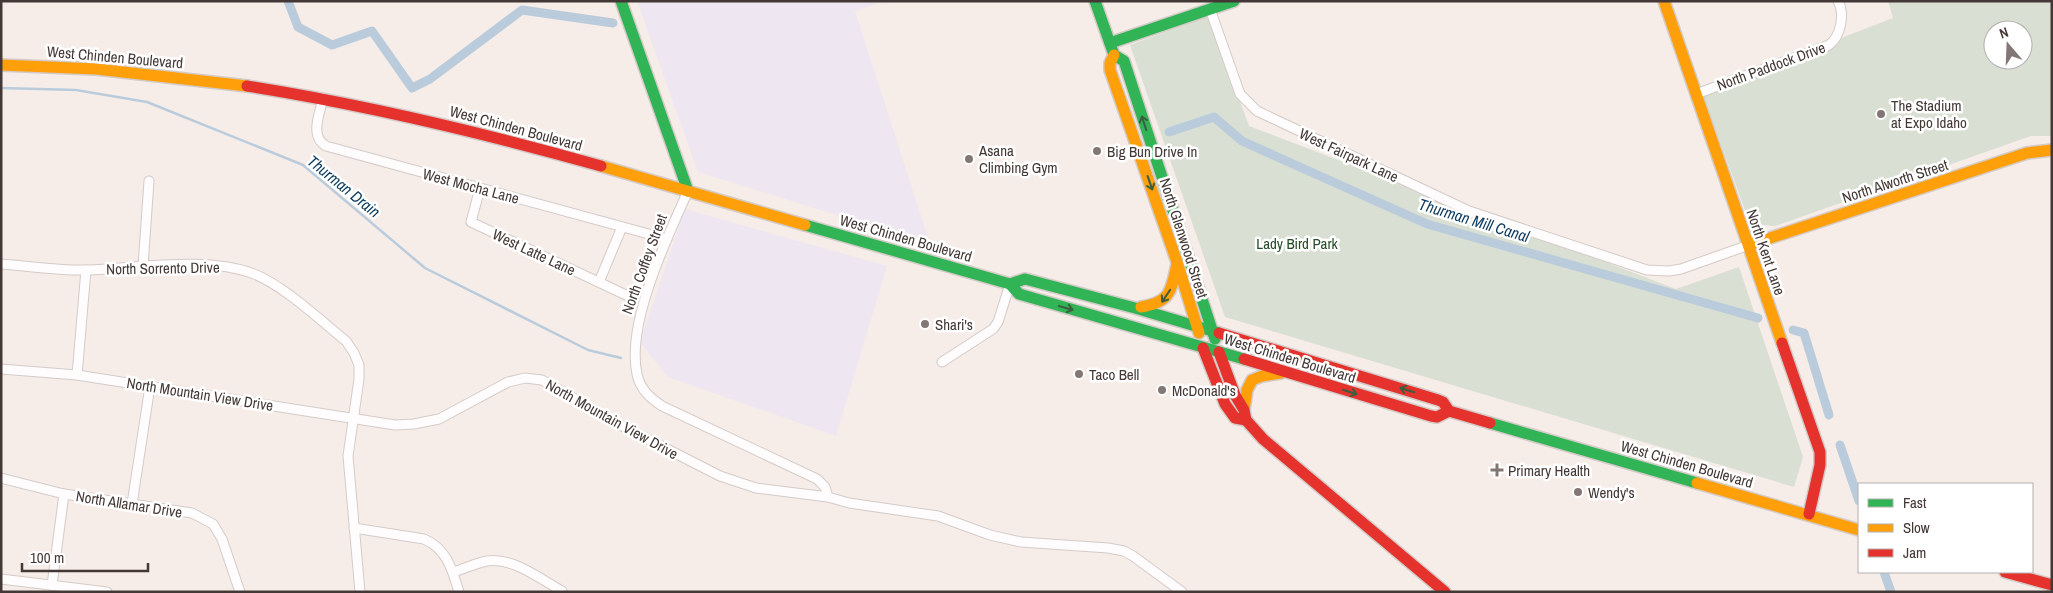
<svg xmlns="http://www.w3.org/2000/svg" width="2053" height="593" font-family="'Archivo Narrow',sans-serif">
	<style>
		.industrial { fill: #eee6f0 }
		.green { fill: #d9dfd3; fill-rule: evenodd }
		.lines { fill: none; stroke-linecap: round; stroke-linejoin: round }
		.stream { stroke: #baccdc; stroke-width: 2.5 }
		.canal { stroke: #baccdc; stroke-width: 9 }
		.street-casing { stroke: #d4cbc8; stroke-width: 11 }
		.fast-casing { stroke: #d4cbc8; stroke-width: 14 }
		.slow-casing { stroke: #d4cbc8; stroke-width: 14 }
		.jam-casing { stroke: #d4cbc8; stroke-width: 14 }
		.street { stroke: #fefcfc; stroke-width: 9 }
		.fast { stroke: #30b455; stroke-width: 11 }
		.slow { stroke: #ff9f0a; stroke-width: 11 }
		.jam { stroke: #e5322d; stroke-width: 11 }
		.oneway { stroke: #3d5d3f }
		.poi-dot { fill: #827774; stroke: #fff; stroke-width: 2 }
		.labels { text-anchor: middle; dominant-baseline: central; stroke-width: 5; stroke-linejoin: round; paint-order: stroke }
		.street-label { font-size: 15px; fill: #433835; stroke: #fff }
		.poi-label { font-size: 15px; fill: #433835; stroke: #fff; text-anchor: start }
		.park-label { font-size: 15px; fill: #234b25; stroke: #fff }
		.water-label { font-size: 16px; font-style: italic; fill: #0c3b5e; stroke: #fff }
	</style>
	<rect width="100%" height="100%" fill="#f6ede9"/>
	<!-- industrial -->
	<g class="industrial">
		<polygon points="637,1 884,1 855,11 930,244 698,172"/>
		<polygon points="685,209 887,266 836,436 668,377 640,342"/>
	</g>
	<!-- green -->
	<g class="green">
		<path d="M1888,1h164v135h-21l-256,90 -25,-2 -48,-132 191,-74zM1993,30h30v30h-30z"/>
		<polygon points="1208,16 1249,126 1676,289 1739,267 1803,457 1794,487 1225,317 1130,45"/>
	</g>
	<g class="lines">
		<!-- stream -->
		<polyline class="stream" points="1,88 76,90 147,102 303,165 425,268 588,350 621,358"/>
		<!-- canal -->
		<g class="canal">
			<polyline points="288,1 298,27 332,45 372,31 412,88 430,79 522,10 613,23"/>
			<polyline points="1169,132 1214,117 1242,141 1427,224 1758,318"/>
			<polyline points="1793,330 1804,333 1829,415"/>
			<polyline points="1840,445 1859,501"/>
			<polyline points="1884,572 1891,592"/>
		</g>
		<defs>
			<g id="street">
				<polyline points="1210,9 1240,94 1257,111 1469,211 1647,270 1669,271 1681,269 1749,245"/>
				<path d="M1696,94l133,-49c12,-9 16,-31 9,-44"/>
				<path d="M323,98c-3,16 -14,38 3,48l341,93"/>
				<polyline points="480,188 471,222 628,296"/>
				<path d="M688,191c-21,47 -62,132 -51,183 3,15 13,24 25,32l155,73 8,8 3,10"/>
				<path d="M1,264c29,2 59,7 87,6 50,-2 120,-14 166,4 29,11 67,47 92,67l8,12 5,12v14l-11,77 12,136"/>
				<polyline points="143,266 149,181"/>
				<polyline points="599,282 622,227"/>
				<polyline points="942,362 993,329 998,322 1010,284"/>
				<polyline points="1,369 77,375 395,425 414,424 439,419 508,382 525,378 542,380 622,426 720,476 756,488 828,497 849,503 938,516 990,535 1021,542 1108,548 1124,551 1133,556 1182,592"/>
				<polyline points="77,375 86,270"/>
				<polyline points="1,478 64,494 192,513 213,524 222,539 240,592"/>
				<polyline points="132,504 150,386"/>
				<path d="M354,528l70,11c23,10 28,30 35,53"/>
				<path d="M453,572c11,-3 23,-9 34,-11 26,-4 53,18 75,30"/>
				<polyline points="1,579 107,592"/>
				<polyline points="52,585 64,494"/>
			</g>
			<g id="fast">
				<polyline points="621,1 688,191"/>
				<polyline points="1095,1 1114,55 1124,61 1215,339"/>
				<polyline points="1110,43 1234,1"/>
				<polyline points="805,225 1010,284 1025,279 1135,308 1219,333"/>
				<polyline points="1010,284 1019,294 1244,359"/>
				<polyline points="1490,423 1697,483"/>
			</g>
			<g id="slow">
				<polyline points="1664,1 1782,343"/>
				<polyline points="1114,55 1110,63 1110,70 1177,262 1199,333"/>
				<polyline points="1,65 96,69 247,86"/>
				<polyline points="601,166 805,225"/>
				<polyline points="1749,245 2027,153 2052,150"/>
				<path d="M1141,307c30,-5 30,-16 36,-43"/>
				<polyline points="1244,410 1247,390 1252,380 1262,376 1281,373"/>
				<polyline points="1697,483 1859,530"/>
			</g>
			<g id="jam">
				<path d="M247,86c120,19 237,47 354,80"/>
				<polyline points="1219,333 1438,400 1443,402 1449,411 1490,423"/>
				<polyline points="1782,343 1820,452 1820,465 1809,514"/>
				<polyline points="1203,348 1225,404 1235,418 1246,420"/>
				<polyline points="1219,352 1235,395 1244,410 1246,420 1263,439 1445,592"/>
				<polyline points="1244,359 1431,416 1437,417 1449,411"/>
				<polyline points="2005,572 2052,585"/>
			</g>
		</defs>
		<!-- street casing -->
		<use href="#street" class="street-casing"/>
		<!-- fast casing -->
		<use href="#fast" class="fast-casing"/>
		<!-- slow casing -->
		<use href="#slow" class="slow-casing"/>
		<!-- jam casing -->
		<use href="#jam" class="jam-casing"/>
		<!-- street -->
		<use href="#street" class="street"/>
		<!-- fast -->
		<use href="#fast" class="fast"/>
		<!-- slow -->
		<use href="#slow" class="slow"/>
		<!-- jam -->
		<use href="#jam" class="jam"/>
	</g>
	<!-- one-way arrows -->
	<defs><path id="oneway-shaft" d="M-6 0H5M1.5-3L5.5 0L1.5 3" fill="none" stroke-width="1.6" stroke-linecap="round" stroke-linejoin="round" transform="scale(1.25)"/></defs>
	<g class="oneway">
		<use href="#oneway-shaft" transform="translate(1144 123) rotate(-108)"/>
		<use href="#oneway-shaft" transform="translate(1150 183) rotate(71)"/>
		<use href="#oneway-shaft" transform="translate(1166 296) rotate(124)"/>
		<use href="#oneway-shaft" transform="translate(1066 308) rotate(16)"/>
		<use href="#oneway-shaft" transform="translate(1407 390) rotate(-163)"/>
		<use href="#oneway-shaft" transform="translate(1350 392) rotate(18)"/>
	</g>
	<!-- markers -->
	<g class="poi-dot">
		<circle cx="1881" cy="114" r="5"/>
		<circle cx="1097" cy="151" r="5"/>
		<circle cx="969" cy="159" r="5"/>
		<circle cx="925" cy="324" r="5"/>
		<circle cx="1079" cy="374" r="5"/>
		<circle cx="1162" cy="390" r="5"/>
		<path d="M1494.5 462.5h5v5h5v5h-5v5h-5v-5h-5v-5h5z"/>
		<circle cx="1578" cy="492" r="5"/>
	</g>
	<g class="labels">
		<!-- street labels -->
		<g class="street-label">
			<text transform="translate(115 57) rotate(5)">West Chinden Boulevard</text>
			<text transform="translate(1771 66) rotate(-20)">North Paddock Drive</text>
			<text transform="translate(516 128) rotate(15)">West Chinden Boulevard</text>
			<text transform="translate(1349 155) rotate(25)">West Fairpark Lane</text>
			<text transform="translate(1895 181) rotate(-18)">North Alworth Street</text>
			<text transform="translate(471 186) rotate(15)">West Mocha Lane</text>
			<text transform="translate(906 238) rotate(16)">West Chinden Boulevard</text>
			<text transform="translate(1184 238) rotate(72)">North Glenwood Street</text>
			<text transform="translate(534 252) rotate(25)">West Latte Lane</text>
			<text transform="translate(1766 252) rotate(71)">North Kent Lane</text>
			<text transform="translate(644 264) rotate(-70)">North Coffey Street</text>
			<text transform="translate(163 268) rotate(-1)">North Sorrento Drive</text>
			<text transform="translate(1290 358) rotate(17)">West Chinden Boulevard</text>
			<text transform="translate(200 394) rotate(9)">North Mountain View Drive</text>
			<text transform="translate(612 419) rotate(29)">North Mountain View Drive</text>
			<text transform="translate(1687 464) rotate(16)">West Chinden Boulevard</text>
			<text transform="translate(129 504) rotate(9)">North Allamar Drive</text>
		</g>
		<!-- poi labels -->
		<g class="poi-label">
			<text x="1891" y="105">The Stadium<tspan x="1891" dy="17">at Expo Idaho</tspan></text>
			<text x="979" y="150">Asana<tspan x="979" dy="17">Climbing Gym</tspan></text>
			<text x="1107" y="151">Big Bun Drive In</text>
			<text x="935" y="324">Shari's</text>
			<text x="1089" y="374">Taco Bell</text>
			<text x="1172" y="390">McDonald's</text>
			<text x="1508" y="470">Primary Health</text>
			<text x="1588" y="492">Wendy's</text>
		</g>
		<!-- park labels -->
		<g class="park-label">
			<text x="1297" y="243">Lady Bird Park</text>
		</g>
		<!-- water labels -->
		<g class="water-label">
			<text transform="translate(344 186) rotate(39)">Thurman Drain</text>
			<text transform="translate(1474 220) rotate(17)">Thurman Mill Canal</text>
		</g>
	</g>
	<!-- border -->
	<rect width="2053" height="593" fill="none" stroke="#433835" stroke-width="5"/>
	<!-- legend -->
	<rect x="1858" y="483" width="175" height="90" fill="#ffffff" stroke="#b4afae"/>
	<rect x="1868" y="499" width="25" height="8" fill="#30b455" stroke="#b4afae"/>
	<text x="1903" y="508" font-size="15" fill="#433835">Fast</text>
	<rect x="1868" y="524" width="25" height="8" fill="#ff9f0a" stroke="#b4afae"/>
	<text x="1903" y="533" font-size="15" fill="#433835">Slow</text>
	<rect x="1868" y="549" width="25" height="8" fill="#e5322d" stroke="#b4afae"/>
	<text x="1903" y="558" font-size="15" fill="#433835">Jam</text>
	<!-- north arrow -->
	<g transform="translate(2008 45) rotate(341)"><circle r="24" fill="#ffffff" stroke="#b4afae"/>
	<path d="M0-4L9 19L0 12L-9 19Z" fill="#827774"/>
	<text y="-8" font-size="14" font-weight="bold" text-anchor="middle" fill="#433835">N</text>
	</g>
	<!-- scale -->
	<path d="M22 563v8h126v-8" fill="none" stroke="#433835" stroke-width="2.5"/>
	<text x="30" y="563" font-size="15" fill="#433835" stroke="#ffffff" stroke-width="4" paint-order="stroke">100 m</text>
</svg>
